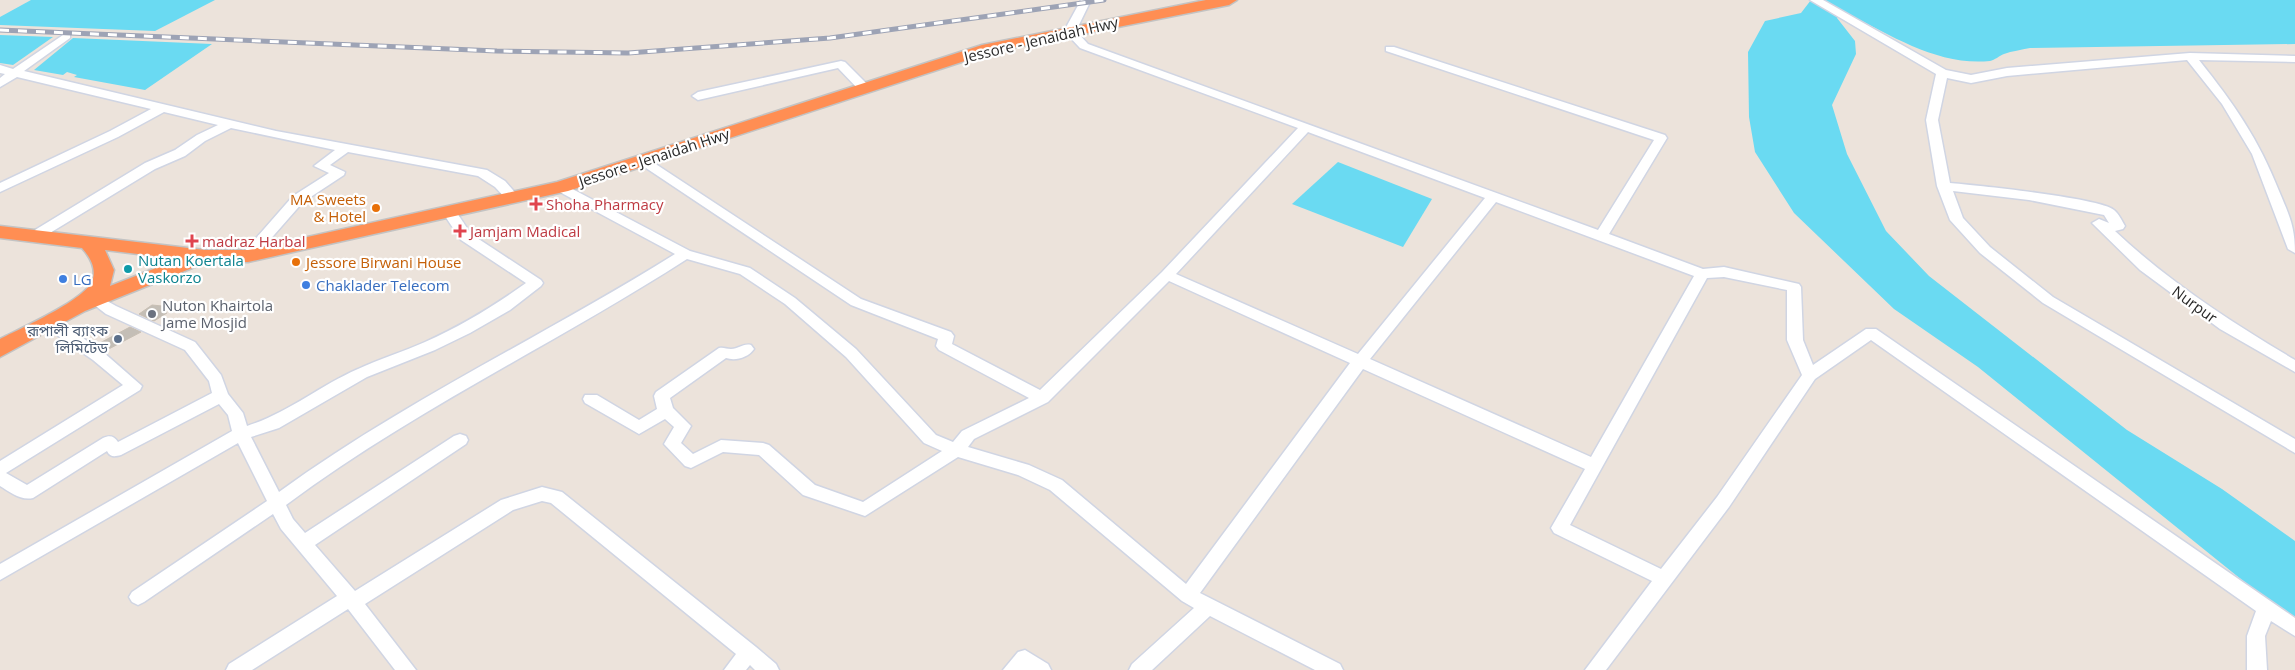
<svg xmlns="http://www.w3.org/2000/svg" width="2295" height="670" font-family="'Open Sans','Noto Sans Bengali',sans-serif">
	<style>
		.water { fill: #6adaf2 }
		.building { fill: #c4beb6; stroke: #c8bfb4 }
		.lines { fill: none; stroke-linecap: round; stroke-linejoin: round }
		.minor-casing { stroke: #d0d5e3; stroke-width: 3 }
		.highway-casing { stroke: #c3c3c3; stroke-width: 3 }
		.minor { fill: #fff; fill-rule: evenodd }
		.highway { fill: #ff8e53; fill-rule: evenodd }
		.rail-casing { stroke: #9da3b5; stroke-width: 5 }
		.rail { stroke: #fff; stroke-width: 3; stroke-dasharray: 9; stroke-linecap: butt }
		.health-dot { fill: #e0444e; stroke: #fff; stroke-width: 2 }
		.food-dot { fill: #e8710a; stroke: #fff; stroke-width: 2 }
		.culture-dot { fill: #0f9aa8; stroke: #fff; stroke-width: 2 }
		.shop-dot { fill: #3f7fe0; stroke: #fff; stroke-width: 2 }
		.worship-dot { fill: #6b7280; stroke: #fff; stroke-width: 2 }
		.service-dot { fill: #5c6f8a; stroke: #fff; stroke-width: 2 }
		.labels { text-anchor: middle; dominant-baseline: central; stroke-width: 4.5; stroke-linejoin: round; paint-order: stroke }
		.street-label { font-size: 15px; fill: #292929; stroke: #fff }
		.food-label { font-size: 15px; fill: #c56008; stroke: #fff; text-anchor: end }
		.health-label { font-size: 15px; fill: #be3a42; stroke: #fff; text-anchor: start }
		.culture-label { font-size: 15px; fill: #0d838f; stroke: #fff; text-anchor: start }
		.shop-label { font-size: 15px; fill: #366cbe; stroke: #fff; text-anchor: start }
		.worship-label { font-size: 15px; fill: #5b616d; stroke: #fff; text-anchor: start }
		.service-label { font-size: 15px; fill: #4e5e75; stroke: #fff; text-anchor: end }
	</style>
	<rect width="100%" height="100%" fill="#ece3db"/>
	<!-- water -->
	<g class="water">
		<polygon points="31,0 215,0 155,31 0,25 0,17"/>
		<path d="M1811,0h484v44l-265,4c-9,2 -18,3 -26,6 -5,2 -9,6 -14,7 -51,5 -96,-24 -140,-46h-11l-2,3 18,23 1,13 -24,51 15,49 39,77 43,45 198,154 95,59 73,52v77l-27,-17 -290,-234 -84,-58 -100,-96 -39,-61 -6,-35 -1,-65 17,-31 36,-8z"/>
		<polygon points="0,35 53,37 13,65 0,63"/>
		<polygon points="73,38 212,44 145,90 74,77 77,75 67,72 63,75 34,70"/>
		<polygon points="1338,162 1432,199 1403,247 1292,204"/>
	</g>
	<!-- building -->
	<g class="building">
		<polygon points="152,305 162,306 167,313 154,321 139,314"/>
		<polygon points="130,327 141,332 105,351 96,345"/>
	</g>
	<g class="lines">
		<defs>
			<g id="minor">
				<path d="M1081,0h10l-15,31 12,13 510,186 56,-90 -268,-89v-4h8l271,88 2,3 -58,96 94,35 21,-2 75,17 2,3 2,53 10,25 53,-36h10l419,289v18l-24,-15 -6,15 2,34h-20v-34l9,-25 -385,-271 -56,39 -86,128 -123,163h-21l67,-89 -98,-48 -3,-5 34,-59 -222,-100 -163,224 140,71 3,6h-28l-105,-54 -58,54h-23l3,-6 62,-56 -12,-7 -132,-111 -32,-15 -60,-18 -93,59 -62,-21 -44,-40 -36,-3 -32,16 -6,-2 -21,-22 10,-17 -9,-8 -26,15 -54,-31 -2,-4 2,-4h12l42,25 18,-11 -3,-13 2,-4 63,-44c5,-1 7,1 12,1 8,0 12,-6 20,-4l3,4c-6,9 -19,12 -28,9l-56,40 3,10 18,18 -10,17 12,11 28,-14 42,3 6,2 46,40 48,17 79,-51 -18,-8 -78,-86 -61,-53 -45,-30 -53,-15c-132,85 -275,152 -401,246l7,14 12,14 149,-97 6,-2 6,2 2,4 -2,4 -151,101 40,46 146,-91 41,-13 20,5 194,155 20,17 3,6h-24l-5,-5 -4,5h-22l12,-16 -185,-151 -9,-2 -29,9 -148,94 51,66h-21l-47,-61 -96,61h-26l3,-6 108,-68 -56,-67 -8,-15 -129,88 -6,3 -6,-3 -3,-5 3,-5 135,-91 -29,-58 -238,137v-16l232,-133 -4,-16 -9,-11 -98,51c-7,2 -11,2 -14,-4l-74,47c-12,3 -23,-6 -33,-12v-25l123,-76 -30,-25 -49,-34 -2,-4 2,-4h10l49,34 39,34 -2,4 -134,83 21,12 76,-47c7,-3 11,-2 15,4l94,-49 -3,-12 -24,-31 -79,-36 -18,-14 2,-3h10l16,9 79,36 26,33 7,19 15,19 4,13c41,-13 72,-40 111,-57 21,-10 45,-17 67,-27 36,-16 69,-36 101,-59l-65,-43 -18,-27 2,-3h10l16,24 70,46 2,3 -2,3 -31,24 -40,23 -35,17 -68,27 -88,51 -28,9 28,55c125,-91 265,-156 396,-238l-119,-64 -2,-3 7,-4 129,68 60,17 45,30 61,51 80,86 17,7 9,-11 67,-33 -90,-48 -3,-4 2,-7 -87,-34 -214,-143 1,-3h10l213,140 90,33 3,4 -2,8 88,46 122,-118 136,-144 -218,-80 -16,-17zM1308,132l177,66 -127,156 -182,-80zM1496,202l198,74 -103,181 -221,-98zM1724,277l63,13v50l15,35 -85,122 -56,72 -91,-44 137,-247zM1169,281l181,82 -164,221 -124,-104 -33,-15 -61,-18 6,-8 74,-37z"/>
				<path d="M1810,0h13l123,70 25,5 36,-7 183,-15 105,3v6l-96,-2c35,44 59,78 80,131 10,24 16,35 16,62l-7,-4 -36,-95 -30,-50 -35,-44 -180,16 -36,7 -24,-5 -9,42 12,63c24,2 152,15 164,27 5,4 8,11 11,16l-2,3 -8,2c54,51 116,91 180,129v12l-75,-43 -80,-59 -48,-47 7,-4 10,4 -5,-8 -75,-15 -76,-9 10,27 27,29 63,50 242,142v14l-252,-150 -63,-50 -30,-33 -13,-34 -11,-66 10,-46z"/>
				<polygon points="66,33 70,34 70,38 24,71 276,131 487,170 505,181 520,198 513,202 508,201 495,187 478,176 348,152 330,165 345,172 344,175 303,202 253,259 248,261 241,256 243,253 293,196 329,173 314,166 335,150 231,128 205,141 185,156 155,169 40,239 30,239 28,236 30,233 145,163 175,150 197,135 218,125 164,112 118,137 0,192 0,183 110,131 151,109 17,77 0,87 0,78 5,74 0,73 0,65 13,69"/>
				<polygon points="841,61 845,62 868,85 870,88 868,91 860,91 838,68 698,100 692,96 698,92"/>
				<polygon points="1025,650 1048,664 1051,670 1003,670 1018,652"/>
			</g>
			<path id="highway" d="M1206,0h31l-8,5 -237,47 -424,139 -320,71h-41l-122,49 -85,46v-18c19,-10 88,-40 93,-60 3,-12 -3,-22 -11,-31l-82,-10v-12l205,24h43l309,-68 425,-137zM105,250l74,9 -69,27 4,-16z"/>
		</defs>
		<!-- minor casing -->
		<use href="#minor" class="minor-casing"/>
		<!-- highway casing -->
		<use href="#highway" class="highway-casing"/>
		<!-- minor -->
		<use href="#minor" class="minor"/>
		<!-- highway -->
		<use href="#highway" class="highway"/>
		<defs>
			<polyline id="rail" points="0,30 497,51 628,53 830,38 1104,0"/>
		</defs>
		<!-- rail casing -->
		<use href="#rail" class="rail-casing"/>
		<!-- rail -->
		<use href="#rail" class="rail"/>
	</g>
	<!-- markers -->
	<g class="health-dot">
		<path d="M533.5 196.5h5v5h5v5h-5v5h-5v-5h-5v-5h5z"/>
		<path d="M457.5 223.5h5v5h5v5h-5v5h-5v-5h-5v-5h5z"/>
		<path d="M189.5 233.5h5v5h5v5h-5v5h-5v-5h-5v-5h5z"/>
	</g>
	<g class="food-dot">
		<circle cx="376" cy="208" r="5"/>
		<circle cx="296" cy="262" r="5"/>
	</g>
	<circle class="culture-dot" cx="128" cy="269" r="5"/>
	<g class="shop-dot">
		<circle cx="63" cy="279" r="5"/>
		<circle cx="306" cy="285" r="5"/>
	</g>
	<circle class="worship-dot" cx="152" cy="314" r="5"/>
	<circle class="service-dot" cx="118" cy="339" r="5"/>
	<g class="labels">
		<!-- street labels -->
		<g class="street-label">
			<text transform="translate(1041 39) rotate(-13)">Jessore - Jenaidah Hwy</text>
			<text transform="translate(654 157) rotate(-18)">Jessore - Jenaidah Hwy</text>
			<text transform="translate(2195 304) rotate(36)">Nurpur</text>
		</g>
		<!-- food labels -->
		<g class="food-label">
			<text x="366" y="199">MA Sweets<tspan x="366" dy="17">&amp; Hotel</tspan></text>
			<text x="306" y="262" text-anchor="start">Jessore Birwani House</text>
		</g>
		<!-- health labels -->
		<g class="health-label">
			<text x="546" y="204">Shoha Pharmacy</text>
			<text x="470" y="231">Jamjam Madical</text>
			<text x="202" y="241">madraz Harbal</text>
		</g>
		<!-- culture labels -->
		<g class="culture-label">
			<text x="138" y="260">Nutan Koertala<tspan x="138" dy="17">Vaskorzo</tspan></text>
		</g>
		<!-- shop labels -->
		<g class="shop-label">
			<text x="73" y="279">LG</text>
			<text x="316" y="285">Chaklader Telecom</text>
		</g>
		<!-- worship labels -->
		<g class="worship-label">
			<text x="162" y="305">Nuton Khairtola<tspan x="162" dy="17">Jame Mosjid</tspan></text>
		</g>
		<!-- service labels -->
		<g class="service-label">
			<text x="108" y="330">রূপালী ব্যাংক<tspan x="108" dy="17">লিমিটেড</tspan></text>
		</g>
	</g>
</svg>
